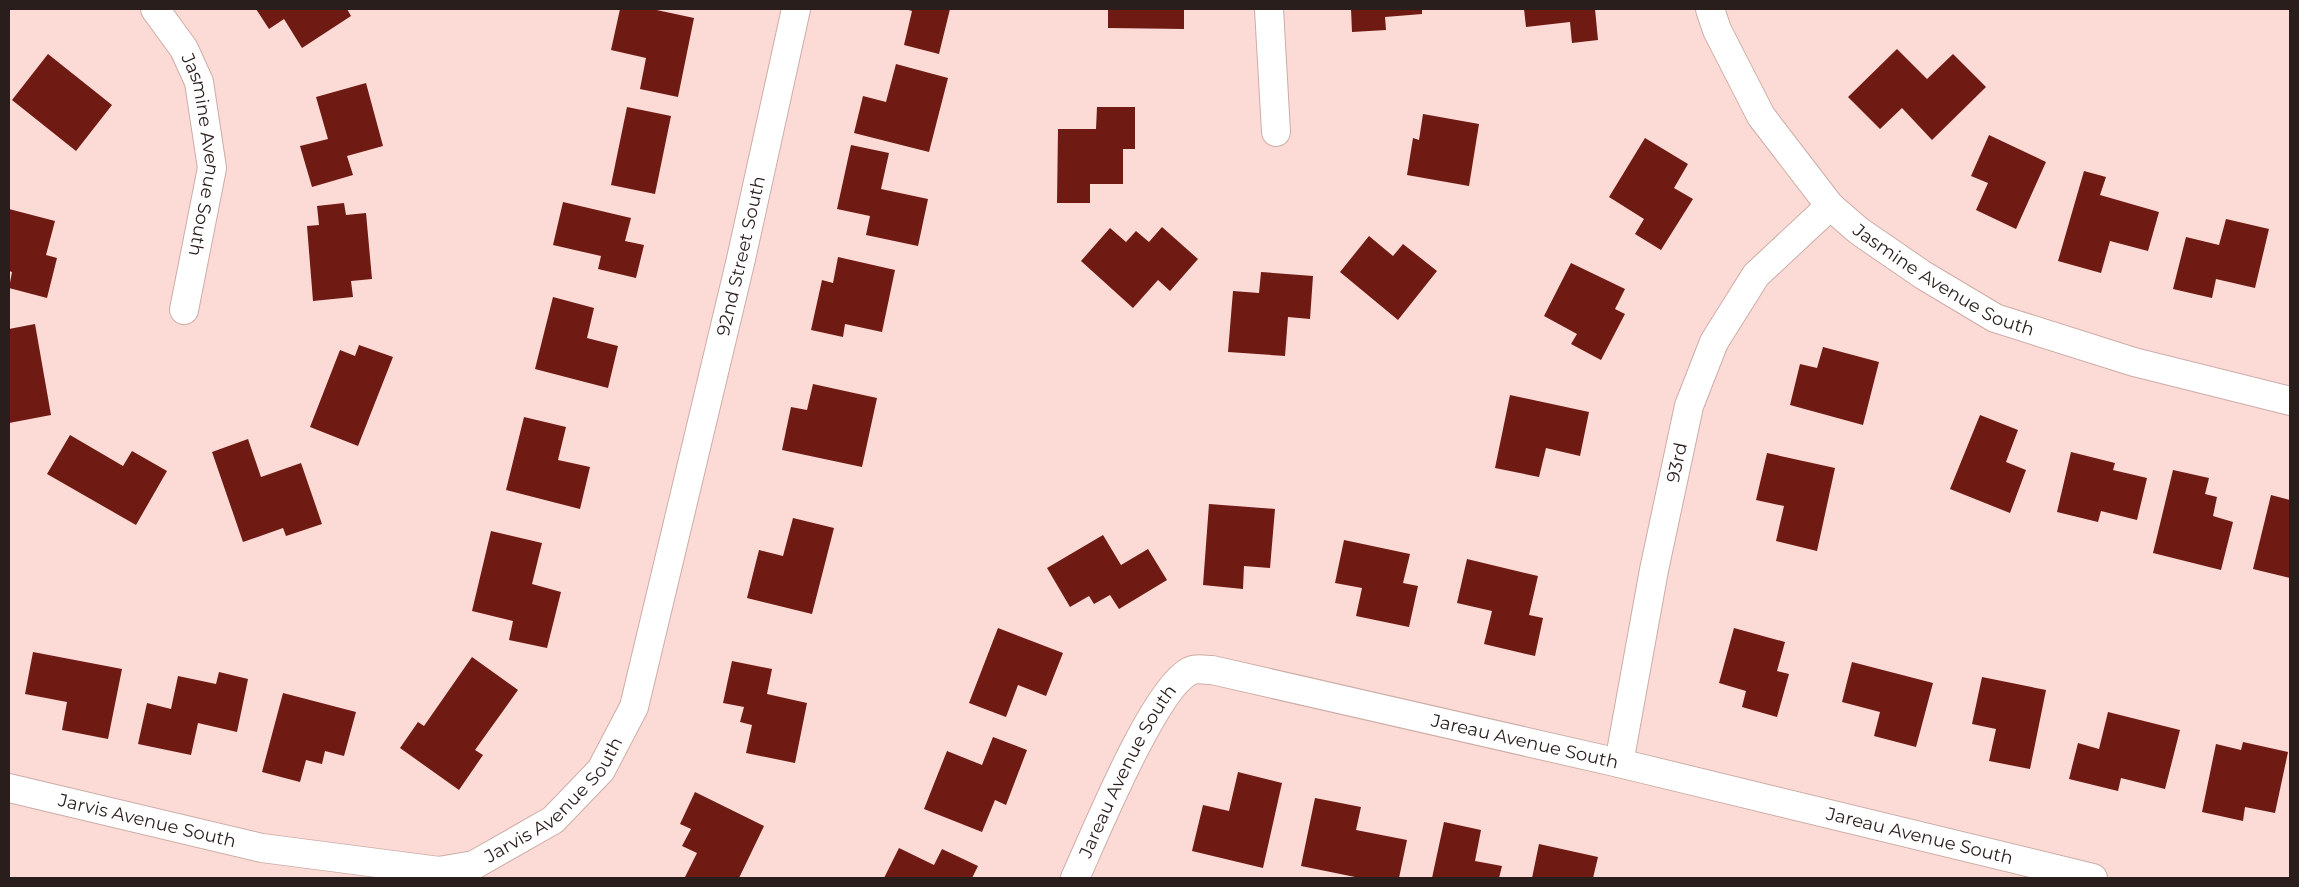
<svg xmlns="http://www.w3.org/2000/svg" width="2299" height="887" font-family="Montserrat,sans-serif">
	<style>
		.building { fill: #6f1b14 }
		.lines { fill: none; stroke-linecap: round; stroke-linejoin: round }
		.street-casing { stroke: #cdada7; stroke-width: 30 }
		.street { stroke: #fff; stroke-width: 28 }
		.labels { text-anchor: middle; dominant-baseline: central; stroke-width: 5; stroke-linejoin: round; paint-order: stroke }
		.street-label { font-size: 18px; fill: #2a1e1c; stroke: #fff }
	</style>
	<rect width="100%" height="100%" fill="#fcdad5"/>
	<!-- building -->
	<g class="building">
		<polygon points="256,9 347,9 351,16 302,48 284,19 269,29"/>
		<polygon points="620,9 652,9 694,18 678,97 640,89 646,58 611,50"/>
		<polygon points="905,9 950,9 939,54 904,45 912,11"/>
		<polygon points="1108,9 1184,9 1184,29 1108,28"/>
		<polygon points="1351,9 1422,9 1422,14 1385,17 1386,30 1352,32"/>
		<polygon points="1524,9 1595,9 1598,40 1572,43 1570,22 1526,27"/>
		<polygon points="1897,49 1927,79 1953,54 1986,87 1932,140 1902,108 1880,129 1848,97"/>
		<polygon points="48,54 112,105 76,151 12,100"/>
		<polygon points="896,64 948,78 929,152 854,133 863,96 886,102"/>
		<polygon points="366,83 383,146 347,156 353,175 312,187 300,146 328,139 316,97"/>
		<polygon points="627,107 671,116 655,194 611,185"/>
		<polygon points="1097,107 1135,107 1135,149 1123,149 1123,184 1090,184 1090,203 1057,203 1058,129 1096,129"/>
		<polygon points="1423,114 1479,124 1469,186 1407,175 1413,138 1419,140"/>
		<polygon points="1989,135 2046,162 2016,229 1976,210 1988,183 1971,176"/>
		<polygon points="1645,138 1688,164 1674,188 1693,199 1661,250 1635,234 1644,219 1609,197"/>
		<polygon points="851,145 889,153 881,189 928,199 918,246 866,235 870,216 837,209"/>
		<polygon points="2084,171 2106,177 2100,195 2159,212 2148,251 2110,241 2101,273 2058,261"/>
		<polygon points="563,202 631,218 625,241 644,245 636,278 598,269 601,256 553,245"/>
		<polygon points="344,203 346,215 366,213 372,279 351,281 353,297 313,301 307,226 319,225 317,206"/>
		<polygon points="9,209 55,221 46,255 57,258 47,298 9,288 12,272 9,271"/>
		<polygon points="2226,219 2269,229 2255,288 2216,279 2212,298 2173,289 2186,237 2219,245"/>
		<polygon points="1162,227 1198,259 1170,291 1158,280 1133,308 1081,261 1110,228 1126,242 1136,231 1149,242"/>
		<polygon points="1369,236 1393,256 1403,244 1437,271 1398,320 1340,272"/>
		<polygon points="838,257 895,270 882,332 845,324 843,337 811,330 822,280 833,283"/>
		<polygon points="1571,263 1625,289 1615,309 1625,314 1601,360 1571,344 1577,334 1544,316"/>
		<polygon points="1261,272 1313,276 1310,319 1288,317 1285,356 1228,352 1233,291 1259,293"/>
		<polygon points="553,297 594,308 587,338 618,346 608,388 535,369"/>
		<polygon points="35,324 51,415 9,423 9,329"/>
		<polygon points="359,345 393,357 358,446 310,427 340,350 355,356"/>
		<polygon points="1823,347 1879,362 1863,425 1790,405 1800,364 1817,368"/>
		<polygon points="813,384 877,398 862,467 782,450 791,407 807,410"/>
		<polygon points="1510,395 1589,412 1580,456 1546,448 1539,477 1495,468"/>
		<polygon points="1980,415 2018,430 2006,462 2026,470 2010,513 1950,489"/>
		<polygon points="524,417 566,427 558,460 590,467 580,509 506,490"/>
		<polygon points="70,435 123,466 132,451 167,471 136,525 47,474"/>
		<polygon points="248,439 261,477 301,463 322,524 286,536 283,528 243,542 212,452"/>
		<polygon points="2071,452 2115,463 2113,470 2147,478 2137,520 2101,511 2098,522 2057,512"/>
		<polygon points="1767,453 1835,468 1817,551 1776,541 1784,506 1756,500"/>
		<polygon points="2173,470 2209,478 2205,494 2217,497 2213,516 2233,522 2221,570 2153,553"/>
		<polygon points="2271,495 2290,500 2290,578 2253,569"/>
		<polygon points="1209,504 1275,509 1270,568 1244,566 1243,589 1203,585"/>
		<polygon points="793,518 834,528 812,614 747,598 759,550 783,556"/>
		<polygon points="491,531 542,543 532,584 561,592 547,648 509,640 513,621 472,611"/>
		<polygon points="1103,535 1121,565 1148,549 1167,580 1119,609 1110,595 1094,604 1089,596 1070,607 1047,568"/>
		<polygon points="1344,540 1410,554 1403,583 1418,586 1409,627 1356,616 1362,588 1335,583"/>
		<polygon points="1467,559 1538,576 1529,615 1543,618 1535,656 1484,644 1492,611 1457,603"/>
		<polygon points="998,628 1063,653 1046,696 1018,685 1006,717 969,703"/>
		<polygon points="1734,628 1785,642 1777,671 1789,674 1777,717 1742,707 1746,691 1719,683"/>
		<polygon points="33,652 122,669 108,739 62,730 67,702 25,694"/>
		<polygon points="472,657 518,690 475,750 483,755 459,790 400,748 418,722 424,726"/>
		<polygon points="732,661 772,669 767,694 807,703 795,763 746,753 752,725 740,722 744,707 723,703"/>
		<polygon points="1852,662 1933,683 1916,747 1874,736 1880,712 1842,702"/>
		<polygon points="219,672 248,679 237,732 198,723 191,755 138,744 147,703 171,709 178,676 216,684"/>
		<polygon points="1982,677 2046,690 2030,769 1989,761 1996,729 1972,724"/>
		<polygon points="283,693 356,712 344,756 325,751 322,764 306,760 300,782 262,772"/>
		<polygon points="2108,712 2180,730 2165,789 2121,778 2118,791 2069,779 2078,743 2099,749"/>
		<polygon points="993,737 1027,750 1006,805 995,800 982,832 924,809 947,751 982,765"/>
		<polygon points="2243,742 2288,752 2275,813 2245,807 2243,821 2202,812 2216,744 2241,750"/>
		<polygon points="1238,772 1282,783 1263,868 1192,851 1203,805 1229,811"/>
		<polygon points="695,792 764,826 739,878 685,877 697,853 682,846 691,829 680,824"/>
		<polygon points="1315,798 1361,807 1356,830 1407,840 1399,878 1360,878 1301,866"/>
		<polygon points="1444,822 1481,830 1475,861 1502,866 1499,878 1432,878"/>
		<polygon points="1539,844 1598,857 1593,878 1532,878"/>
		<polygon points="899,848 934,865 942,849 978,866 972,878 884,878"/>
	</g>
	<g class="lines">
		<defs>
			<g id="street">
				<path id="s1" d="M155,9l29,40 15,33 13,86 -28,142"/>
				<polyline points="1269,9 1276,132"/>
				<path id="s2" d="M1710,9l7,21 44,86 69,90 29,25 64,44 72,43 139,44 156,39"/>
				<path id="s3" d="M1619,763l35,-193 35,-164 25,-64 42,-67 74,-69"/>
				<path id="s4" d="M9,788l253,60 177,23 35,-6 79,-45 48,-50 33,-63 107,-448 55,-250"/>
				<path id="s5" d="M1075,878c19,-41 79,-190 115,-207 5,-3 16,-1 22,-1l407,93 474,115"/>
			</g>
		</defs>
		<!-- street casing -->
		<use href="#street" class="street-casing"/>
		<!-- street -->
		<use href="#street" class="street"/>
	</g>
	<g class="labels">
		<!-- street labels -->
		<g class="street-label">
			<text stroke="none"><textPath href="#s1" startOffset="159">Jasmine Avenue South</textPath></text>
			<text stroke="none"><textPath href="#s4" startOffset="1169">92nd Street South</textPath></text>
			<text stroke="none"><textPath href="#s2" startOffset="369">Jasmine Avenue South</textPath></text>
			<text stroke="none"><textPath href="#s3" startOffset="306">93rd</textPath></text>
			<text stroke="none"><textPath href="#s5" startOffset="582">Jareau Avenue South</textPath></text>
			<text stroke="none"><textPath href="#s5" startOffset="119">Jareau Avenue South</textPath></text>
			<text stroke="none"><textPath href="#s4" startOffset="579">Jarvis Avenue South</textPath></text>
			<text stroke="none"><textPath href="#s4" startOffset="142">Jarvis Avenue South</textPath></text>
			<text stroke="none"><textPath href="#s5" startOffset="988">Jareau Avenue South</textPath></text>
		</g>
	</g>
	<!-- border -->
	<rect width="2299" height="887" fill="none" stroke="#2a1e1c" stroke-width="20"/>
</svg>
